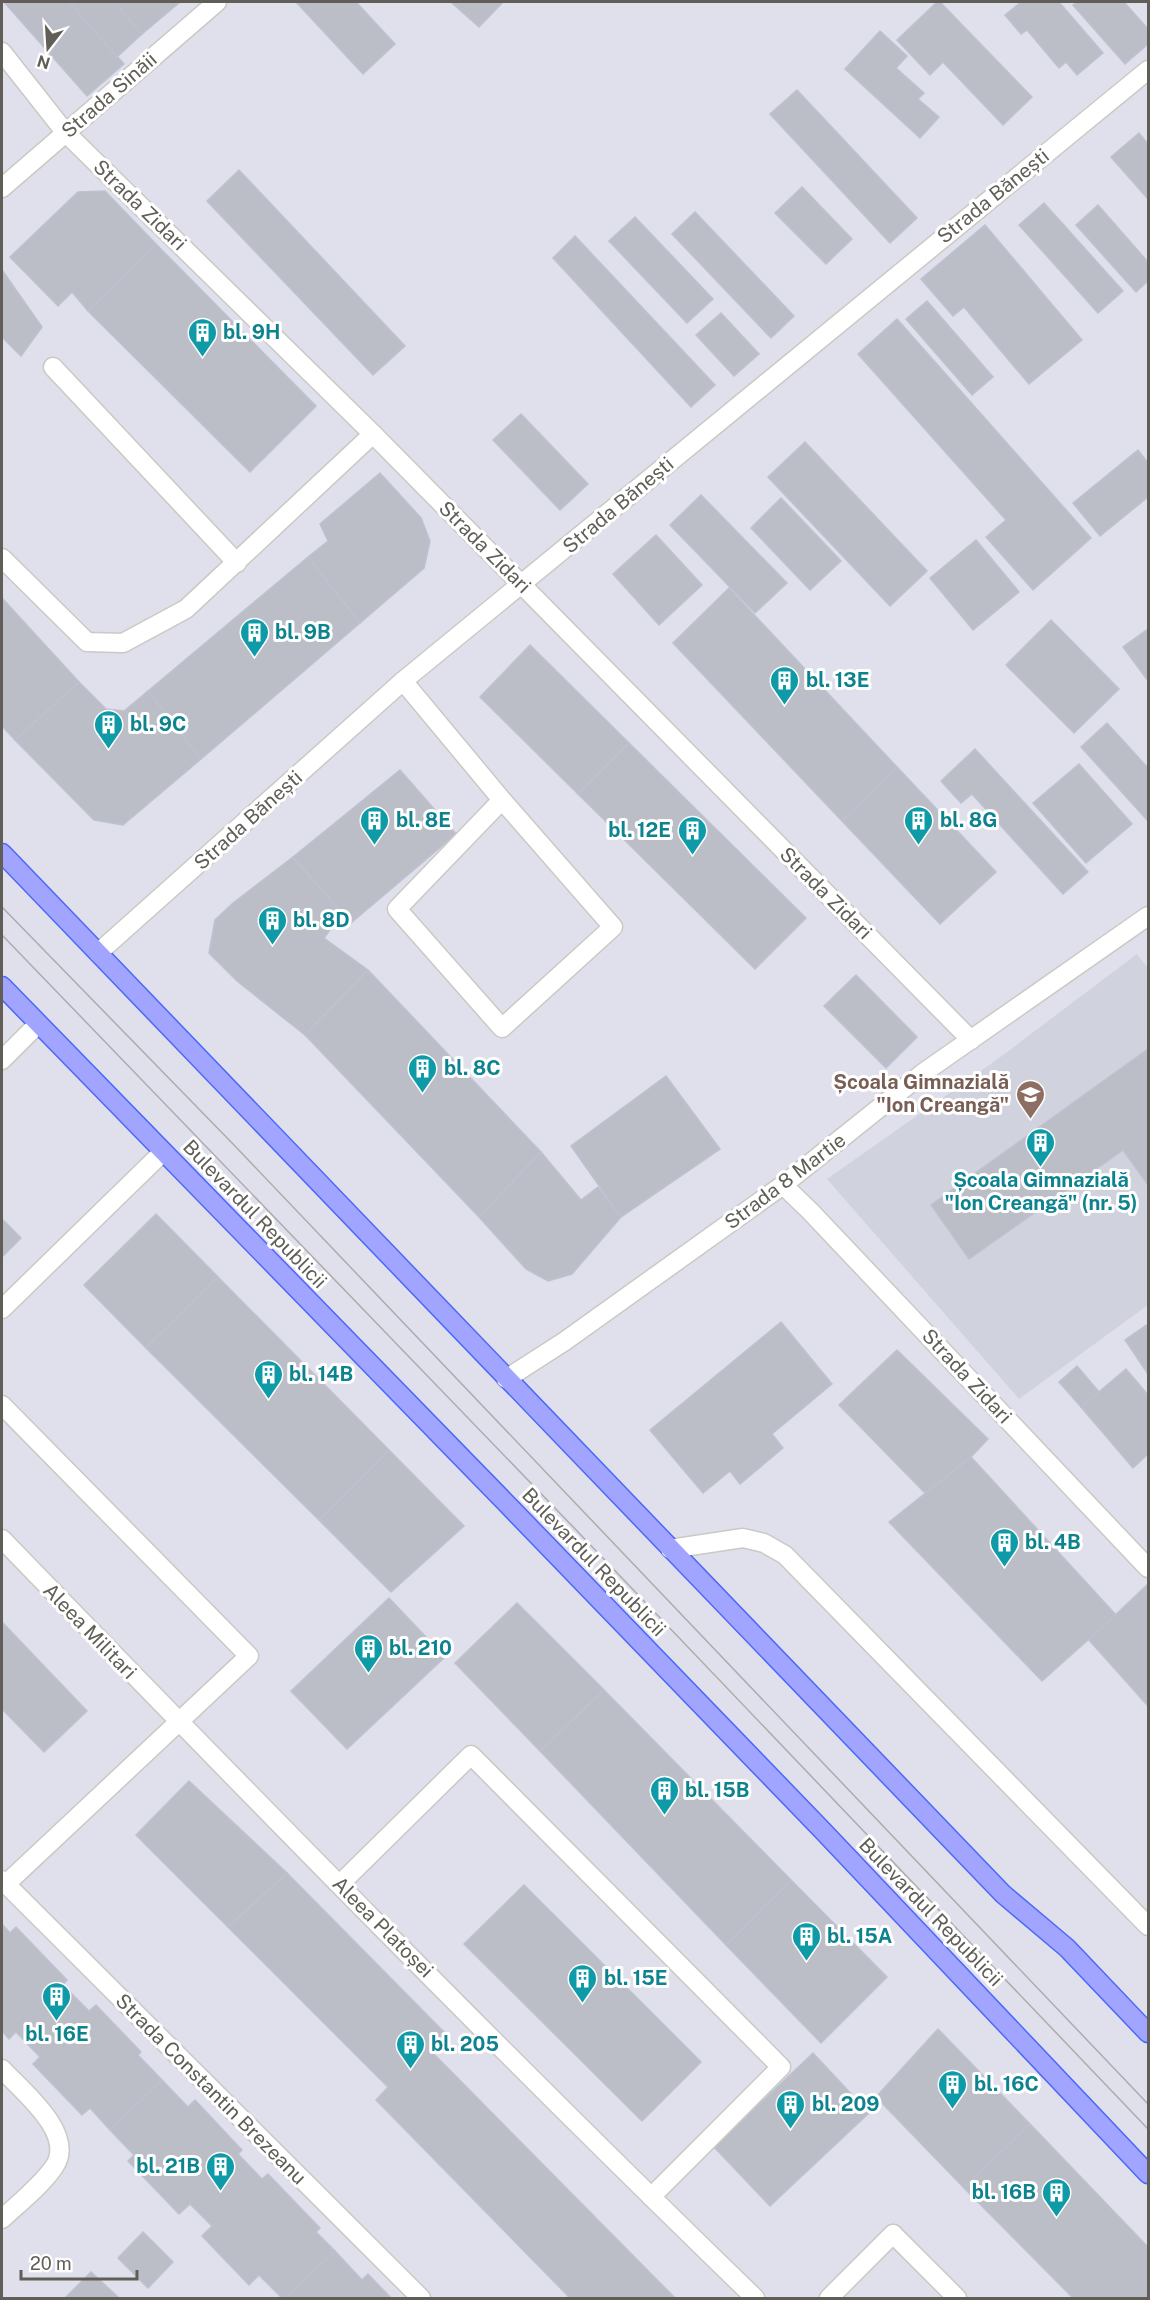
<svg xmlns="http://www.w3.org/2000/svg" width="1150" height="2300" font-family="'Public Sans',sans-serif">
	<style>
		.education { fill: #d0d2de }
		.building { fill: #bcbec7; stroke: #bdc1d1; stroke-width: 1.5 }
		.lines { fill: none; stroke-linecap: round; stroke-linejoin: round }
		.lane-casing { stroke: #cbc9c3; stroke-width: 21 }
		.street-casing { stroke: #cbc9c3; stroke-width: 21 }
		.primary-casing { stroke: #4c68f8; stroke-width: 21 }
		.lane { stroke: #fff; stroke-width: 18 }
		.street { stroke: #fff; stroke-width: 18 }
		.primary { stroke: #a1a5ff; stroke-width: 18 }
		.tram { stroke: #adacab; stroke-width: 1.5 }
		.labels { text-anchor: middle; dominant-baseline: central; stroke-width: 6; stroke-linejoin: round; paint-order: stroke }
		.street-label { font-size: 20px; fill: #615e58; stroke: #fff }
		.culture-label { font-size: 20px; font-weight: bold; fill: #0d838f; stroke: #fff; text-anchor: start }
		.education-label { font-size: 20px; font-weight: bold; fill: #785e54; stroke: #fff; text-anchor: end }
	</style>
	<rect width="100%" height="100%" fill="#dfe0ec"/>
	<!-- education -->
	<polygon class="education" points="1137,954 1148,968 1148,1305 1019,1399 827,1179 995,1061"/>
	<!-- building -->
	<g class="building">
		<polygon points="4,2 69,2 124,64 87,96"/>
		<polygon points="69,2 114,2 142,34 117,57"/>
		<polygon points="114,2 180,2 142,34"/>
		<polygon points="296,2 356,2 395,44 363,74"/>
		<polygon points="451,2 503,2 479,27"/>
		<polygon points="937,2 940,2 1032,97 1003,125 943,62 930,75 897,40"/>
		<polygon points="1021,2 1059,2 1103,53 1077,75 1066,62 1059,68 1027,30 1021,34 1005,15"/>
		<polygon points="1077,2 1124,2 1148,29 1148,44 1125,64 1073,5"/>
		<polygon points="880,31 907,56 896,68 924,93 918,99 939,117 920,138 845,69"/>
		<polygon points="797,90 917,218 890,243 770,114"/>
		<polygon points="1139,133 1148,144 1148,199 1111,157"/>
		<polygon points="239,170 405,346 373,375 207,201"/>
		<polygon points="802,187 852,239 826,264 775,213"/>
		<polygon points="105,191 156,244 88,311 72,292 58,306 10,257 78,192"/>
		<polygon points="1044,203 1123,291 1098,313 1019,225"/>
		<polygon points="1098,205 1148,262 1148,281 1136,292 1076,225"/>
		<polygon points="695,212 794,316 771,338 672,234"/>
		<polygon points="635,217 713,299 687,323 609,241"/>
		<polygon points="985,225 1082,340 1029,384 964,307 953,316 921,279"/>
		<polygon points="575,236 715,385 691,407 553,258"/>
		<polygon points="156,244 316,406 250,472 88,311"/>
		<polygon points="2,270 42,327 21,356 2,337"/>
		<polygon points="927,301 993,377 972,395 906,319"/>
		<polygon points="721,313 759,354 734,376 696,335"/>
		<polygon points="897,319 1091,538 1033,590 986,537 1006,520 858,354"/>
		<polygon points="521,414 588,484 560,510 493,440"/>
		<polygon points="805,442 927,571 890,606 768,477"/>
		<polygon points="1138,450 1148,463 1148,497 1100,536 1073,503"/>
		<polygon points="380,473 421,518 430,541 424,568 360,623 308,557 328,541 320,524"/>
		<polygon points="701,495 787,583 755,613 670,525"/>
		<polygon points="781,498 841,561 810,590 751,528"/>
		<polygon points="656,535 702,585 659,625 613,574"/>
		<polygon points="976,540 1019,592 973,630 930,578"/>
		<polygon points="308,557 360,623 201,759 148,691"/>
		<polygon points="729,588 897,767 842,821 673,643"/>
		<polygon points="2,598 79,682 15,740 2,726"/>
		<polygon points="1051,620 1119,689 1074,733 1006,665"/>
		<polygon points="1148,629 1148,681 1123,647"/>
		<polygon points="530,645 629,743 578,794 480,697"/>
		<polygon points="79,682 106,709 124,711 148,691 201,759 123,825 94,820 15,740"/>
		<polygon points="1107,723 1148,768 1148,821 1081,747"/>
		<polygon points="629,743 806,918 755,969 578,794"/>
		<polygon points="975,749 1088,872 1063,894 972,794 961,803 941,781"/>
		<polygon points="1079,764 1132,824 1086,863 1033,803"/>
		<polygon points="897,767 996,872 940,924 842,821"/>
		<polygon points="400,770 456,834 351,923 293,857"/>
		<polygon points="293,857 342,913 324,938 368,970 305,1035 237,981 209,953 215,920 233,903"/>
		<polygon points="368,970 541,1152 479,1217 305,1035"/>
		<polygon points="856,975 917,1037 886,1068 824,1006"/>
		<polygon points="1148,1049 1148,1185 1123,1150 969,1259 931,1205"/>
		<polygon points="666,1076 720,1149 621,1217 571,1146"/>
		<polygon points="541,1152 581,1200 598,1187 621,1217 572,1274 548,1281 526,1269 479,1217"/>
		<polygon points="156,1214 218,1277 146,1348 84,1285"/>
		<polygon points="2,1219 21,1238 2,1257"/>
		<polygon points="218,1277 389,1450 319,1520 146,1348"/>
		<polygon points="781,1322 832,1384 772,1434 783,1448 740,1484 730,1471 703,1493 650,1430"/>
		<polygon points="1148,1324 1148,1374 1125,1340"/>
		<polygon points="897,1350 988,1439 971,1457 925,1493 839,1405"/>
		<polygon points="1077,1366 1099,1392 1081,1407 1059,1382"/>
		<polygon points="1126,1369 1148,1395 1148,1454 1133,1468 1081,1407"/>
		<polygon points="389,1450 464,1526 391,1592 319,1520"/>
		<polygon points="971,1457 1116,1615 1042,1681 889,1522"/>
		<polygon points="1148,1584 1148,1706 1089,1640"/>
		<polygon points="389,1598 445,1657 347,1749 291,1691"/>
		<polygon points="517,1603 604,1690 540,1751 455,1663"/>
		<polygon points="2,1622 87,1711 44,1752 2,1709"/>
		<polygon points="604,1690 791,1880 726,1945 540,1751"/>
		<polygon points="189,1781 287,1873 228,1927 136,1835"/>
		<polygon points="287,1873 446,2034 431,2051 675,2298 570,2298 376,2100 388,2087 228,1927"/>
		<polygon points="791,1880 887,1977 821,2043 726,1945"/>
		<polygon points="524,1885 701,2062 642,2121 464,1944"/>
		<polygon points="2,1924 10,1933 16,1927 67,1980 63,1985 89,2011 96,2005 141,2052 138,2055 162,2080 110,2130 90,2108 82,2115 33,2064 40,2057 16,2032 9,2039 2,2031"/>
		<polygon points="938,2029 1030,2124 964,2188 876,2097"/>
		<polygon points="813,2053 869,2113 770,2206 714,2147"/>
		<polygon points="162,2080 188,2107 195,2100 242,2150 238,2154 262,2179 268,2174 320,2228 316,2232 335,2251 285,2298 282,2298 259,2275 249,2285 202,2236 212,2226 190,2204 179,2214 128,2161 134,2155 110,2130"/>
		<polygon points="1030,2124 1148,2247 1148,2298 1073,2298 964,2188"/>
		<polygon points="143,2232 173,2262 148,2288 118,2258"/>
		<polygon points="335,2251 362,2280 368,2274 391,2298 285,2298"/>
		<polygon points="91,2272 119,2298 65,2298"/>
	</g>
	<g class="lines">
		<defs>
			<g id="lane">
				<polyline points="53,367 237,563"/>
				<polyline points="2,558 87,642 123,643 186,609 373,434"/>
				<polyline points="403,681 502,800 613,927 502,1028 397,909 502,800"/>
				<polyline points="2,1060 38,1024"/>
				<polyline points="2,1405 249,1656 6,1884"/>
				<path d="M2,1539c248,256 497,511 753,759"/>
				<polyline points="670,1549 743,1538 764,1543 785,1555 1148,1926"/>
				<polyline points="340,1884 471,1755 781,2067 651,2197"/>
				<polyline points="893,2234 957,2298"/>
			</g>
			<g id="street">
				<polyline points="2,52 65,132 373,434 971,1040"/>
				<polyline points="2,188 217,2"/>
				<polyline points="98,953 403,681 1148,70"/>
				<polyline points="783,1185 810,1211 1148,1568"/>
				<polyline points="2,1309 163,1152"/>
				<polyline points="506,1379 565,1341 783,1185 923,1073 1148,916"/>
				<polyline points="2,1880 421,2298"/>
				<path d="M2,2069c20,22 75,65 52,98 -14,20 -35,36 -52,52"/>
				<polyline points="829,2298 893,2234"/>
			</g>
			<g id="primary">
				<polyline points="2,853 1003,1894 1067,1948 1148,2033"/>
				<polyline points="2,986 506,1503 823,1831 1148,2174"/>
			</g>
		</defs>
		<!-- lane casing -->
		<use href="#lane" class="lane-casing"/>
		<!-- street casing -->
		<use href="#street" class="street-casing"/>
		<!-- primary casing -->
		<use href="#primary" class="primary-casing"/>
		<!-- lane -->
		<use href="#lane" class="lane"/>
		<!-- street -->
		<use href="#street" class="street"/>
		<!-- primary -->
		<use href="#primary" class="primary"/>
		<!-- tram -->
		<g class="tram">
			<polyline points="2,907 234,1145 1148,2104"/>
			<polyline points="2,935 579,1533 1148,2129"/>
		</g>
	</g>
	<!-- icons -->
	<defs>
		<symbol id="building-pin" viewBox="-11 -11 22 30"><path d="M0 17L-7.5 6A9.5 9.5 0 1 1 7.5 6Z" fill="#0f9aa8" stroke="#fff"/><path d="M-4-6H4V6H1V3H-1V6H-4ZM-2.5-4.3h1.7v1.8h-1.7ZM.8-4.3h1.7v1.8H.8ZM-2.5-1h1.7V.8h-1.7ZM.8-1h1.7V.8H.8Z" fill="#fff"/></symbol>
		<symbol id="school-pin" viewBox="-11 -11 22 30"><path d="M0 17L-7.5 6A9.5 9.5 0 1 1 7.5 6Z" fill="#8d6e63" stroke="#fff"/><path d="M0-5L7-2L0 1L-7-2ZM-4 1L0 2.5L4 1V4Q0 6-4 4Z" fill="#fff"/></symbol>
	</defs>
	<g fill-rule="evenodd">
		<use href="#building-pin" x="186" y="316" width="33" height="45"/>
		<use href="#building-pin" x="238" y="616" width="33" height="45"/>
		<use href="#building-pin" x="768" y="664" width="33" height="45"/>
		<use href="#building-pin" x="92" y="708" width="33" height="45"/>
		<use href="#building-pin" x="358" y="804" width="33" height="45"/>
		<use href="#building-pin" x="902" y="804" width="33" height="45"/>
		<use href="#building-pin" x="676" y="814" width="33" height="45"/>
		<use href="#building-pin" x="256" y="904" width="33" height="45"/>
		<use href="#building-pin" x="406" y="1052" width="33" height="45"/>
		<use href="#school-pin" x="1014" y="1078" width="33" height="45"/>
		<use href="#building-pin" x="1024" y="1126" width="33" height="45"/>
		<use href="#building-pin" x="252" y="1358" width="33" height="45"/>
		<use href="#building-pin" x="988" y="1526" width="33" height="45"/>
		<use href="#building-pin" x="352" y="1632" width="33" height="45"/>
		<use href="#building-pin" x="648" y="1774" width="33" height="45"/>
		<use href="#building-pin" x="790" y="1920" width="33" height="45"/>
		<use href="#building-pin" x="566" y="1962" width="33" height="45"/>
		<use href="#building-pin" x="40" y="1980" width="33" height="45"/>
		<use href="#building-pin" x="394" y="2028" width="33" height="45"/>
		<use href="#building-pin" x="936" y="2068" width="33" height="45"/>
		<use href="#building-pin" x="774" y="2088" width="33" height="45"/>
		<use href="#building-pin" x="204" y="2150" width="33" height="45"/>
		<use href="#building-pin" x="1040" y="2176" width="33" height="45"/>
	</g>
	<g class="labels">
		<!-- street labels -->
		<g class="street-label">
			<text transform="translate(109 95) rotate(-41)">Strada Sinăii</text>
			<text transform="translate(993 196) rotate(-39)">Strada Bănești</text>
			<text transform="translate(140 205) rotate(44)">Strada Zidari</text>
			<text transform="translate(618 505) rotate(-40)">Strada Bănești</text>
			<text transform="translate(485 547) rotate(45)">Strada Zidari</text>
			<text transform="translate(248 820) rotate(-42)">Strada Bănești</text>
			<text transform="translate(826 893) rotate(45)">Strada Zidari</text>
			<text transform="translate(785 1181) rotate(-37)">Strada 8 Martie</text>
			<text transform="translate(255 1214) rotate(46)">Bulevardul Republicii</text>
			<text transform="translate(967 1376) rotate(47)">Strada Zidari</text>
			<text transform="translate(594 1562) rotate(46)">Bulevardul Republicii</text>
			<text transform="translate(90 1631) rotate(46)">Aleea Militari</text>
			<text transform="translate(931 1912) rotate(46)">Bulevardul Republicii</text>
			<text transform="translate(383 1927) rotate(45)">Aleea Platoșei</text>
			<text transform="translate(211 2089) rotate(45)">Strada Constantin Brezeanu</text>
		</g>
		<!-- culture labels -->
		<g class="culture-label">
			<text x="223" y="332">bl. 9H</text>
			<text x="275" y="632">bl. 9B</text>
			<text x="806" y="680">bl. 13E</text>
			<text x="130" y="724">bl. 9C</text>
			<text x="396" y="820">bl. 8E</text>
			<text x="940" y="820">bl. 8G</text>
			<text x="671" y="830" text-anchor="end">bl. 12E</text>
			<text x="293" y="920">bl. 8D</text>
			<text x="444" y="1068">bl. 8C</text>
			<text x="1041" y="1180" text-anchor="middle">Școala Gimnazială<tspan x="1041" dy="23">"Ion Creangă" (nr. 5)</tspan></text>
			<text x="289" y="1374">bl. 14B</text>
			<text x="1025" y="1542">bl. 4B</text>
			<text x="389" y="1648">bl. 210</text>
			<text x="685" y="1790">bl. 15B</text>
			<text x="827" y="1936">bl. 15A</text>
			<text x="604" y="1978">bl. 15E</text>
			<text x="57" y="2034" text-anchor="middle">bl. 16E</text>
			<text x="431" y="2044">bl. 205</text>
			<text x="974" y="2084">bl. 16C</text>
			<text x="812" y="2104">bl. 209</text>
			<text x="200" y="2166" text-anchor="end">bl. 21B</text>
			<text x="1036" y="2192" text-anchor="end">bl. 16B</text>
		</g>
		<!-- education labels -->
		<g class="education-label">
			<text x="1009" y="1082">Școala Gimnazială<tspan x="1009" dy="23">"Ion Creangă"</tspan></text>
		</g>
	</g>
	<!-- border -->
	<rect width="1150" height="2300" fill="none" stroke="#615e58" stroke-width="6"/>
	<!-- north arrow -->
	<g transform="translate(48 48) rotate(197)" stroke="#ffffff" stroke-width="4.5" paint-order="stroke">
	<path d="M0-4.5L10 22L0 15L-10 22Z" fill="#615e58"/>
	<text y="-9" font-size="16" font-weight="bold" text-anchor="middle" fill="#615e58">N</text>
	</g>
	<!-- scale -->
	<path d="M21 2270v9h116v-9" fill="none" stroke="#615e58" stroke-width="3"/>
	<text x="30" y="2270" font-size="18" fill="#615e58" stroke="#ffffff" stroke-width="4.5" paint-order="stroke">20 m</text>
</svg>
